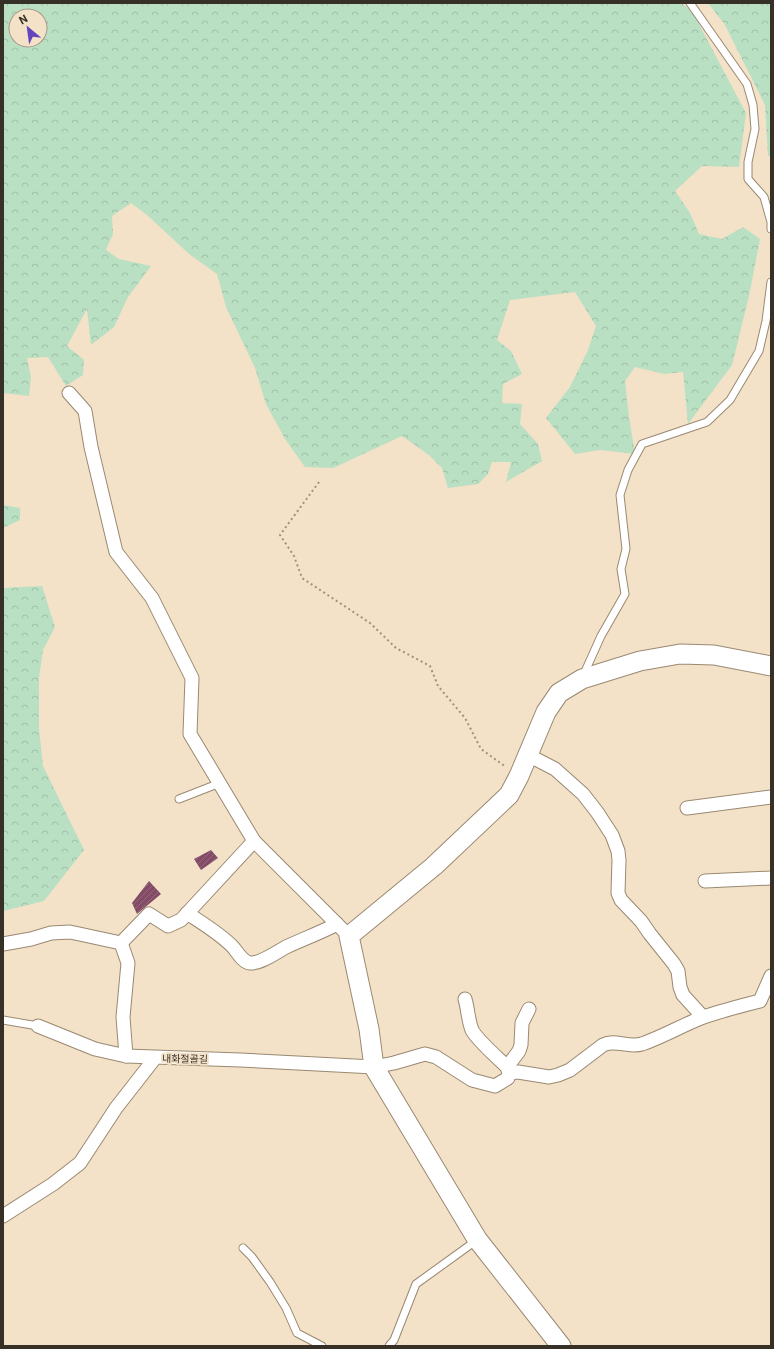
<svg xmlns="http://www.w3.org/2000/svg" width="774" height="1349" font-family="Roboto,'Noto Sans KR',sans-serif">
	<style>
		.forest { fill: url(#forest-crowns); fill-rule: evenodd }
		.building { fill: url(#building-hatch) }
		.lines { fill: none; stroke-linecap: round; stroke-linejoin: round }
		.lane-casing { stroke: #9a8972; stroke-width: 9 }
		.street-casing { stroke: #9a8972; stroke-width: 15 }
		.secondary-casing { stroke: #9a8972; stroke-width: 21 }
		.path { stroke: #9e917f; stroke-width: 2; stroke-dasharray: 2 3; stroke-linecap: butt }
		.lane { stroke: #fff; stroke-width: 7 }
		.street { stroke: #fff; stroke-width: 13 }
		.secondary { stroke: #fff; stroke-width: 19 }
		.labels { text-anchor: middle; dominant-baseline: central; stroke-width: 4; stroke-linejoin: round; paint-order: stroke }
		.street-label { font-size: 10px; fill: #373027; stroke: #f3e1c8 }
	</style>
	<defs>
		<pattern id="forest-crowns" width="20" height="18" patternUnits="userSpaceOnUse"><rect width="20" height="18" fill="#b9e0c2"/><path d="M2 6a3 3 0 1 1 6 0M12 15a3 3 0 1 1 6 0" fill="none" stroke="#a0c0a7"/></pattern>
		<pattern id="building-hatch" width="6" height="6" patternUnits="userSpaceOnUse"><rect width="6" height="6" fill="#844b66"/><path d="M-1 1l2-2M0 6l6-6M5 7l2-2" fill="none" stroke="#94687c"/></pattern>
	</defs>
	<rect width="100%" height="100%" fill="#f3e1c8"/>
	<!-- forest -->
	<g class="forest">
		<path d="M3,3h679l11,10 53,100 -7,54 -37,-1 -27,25 15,22 9,21 23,5 21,-12 17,12 -11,57 -17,69 -44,59 -5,-52 -19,2 -29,-7 -10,14 4,36 6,37 -35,-4 -25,4 -29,-36 24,-31 18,-37 8,-24 -21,-34 -65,8 -13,40 14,11 11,23 -19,10 -1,19 20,1 -2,20 18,20 4,17 -36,21 5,-20h-19l-4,12 -10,10 -30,4 -6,-20 -13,-13 -27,-19 -69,32 -28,-1 -20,-28 -19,-35 -11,-36 -29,-61 -9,-33 -28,-20 -42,-39 -16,-12 -19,13 1,18 -7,16 13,9 32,7 -23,31 -14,30 -23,18 -4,-36 -20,37 17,14 -1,15 -17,11 -18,-29 -21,1 4,19 -2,19 -26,-3zM16,16h24v24h-24z"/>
		<polygon points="708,3 771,3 771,156 768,156 765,105 725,25"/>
		<polygon points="3,505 20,508 20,520 3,528"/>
		<polygon points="42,586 55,627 43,650 39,678 39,728 43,766 84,850 44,901 3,911 3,588"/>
	</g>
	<!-- building -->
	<g class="building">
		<polygon points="211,850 218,858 201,870 194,859"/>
		<polygon points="149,881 161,894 137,914 132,903"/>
	</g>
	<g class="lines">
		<defs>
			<g id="lane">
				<polyline points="690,3 747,84 753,105 755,129 748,162 748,179 764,197 771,222 771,229"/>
				<polyline points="583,676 601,636 625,594 621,569 626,549 620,495 628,470 642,444 707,422 730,400 759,351 766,321 771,282"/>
				<polyline points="179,799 220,783"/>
				<polyline points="3,1020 38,1026"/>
				<polyline points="243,1248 252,1257 270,1282 286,1308 297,1333 322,1346"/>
				<polyline points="389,1346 394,1340 416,1284 477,1240"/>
			</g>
			<g id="street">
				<polyline points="69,393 85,411 91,447 116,552 152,598 192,678 190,734 254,841 349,936"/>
				<polyline points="528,755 555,769 583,794 597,812 612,835 618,851 619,860 618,893 621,900 641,921 650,934 674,964 678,971 680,987 683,995 703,1017"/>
				<polyline points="687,808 771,797"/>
				<polyline points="705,881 771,878"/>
				<path d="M187,913c15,10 32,20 45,33 5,5 10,16 18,17 10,1 27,-11 36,-16 17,-8 34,-14 51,-23"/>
				<polyline points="121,943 128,963 123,1017 126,1056"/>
				<polyline points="3,944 31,939 51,933 70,932 121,943 149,914 168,926 181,920 254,841"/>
				<path d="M38,1026l57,23 31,7 114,4 134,7 20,-4 31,-9 11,3 36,23 23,6 13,-8 1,-5 -2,-6c-9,-9 -30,-27 -35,-37 -4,-10 -4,-21 -7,-31"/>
				<polyline points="507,1067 519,1051 521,1045 522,1023 529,1009"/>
				<path d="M509,1073l9,-1 31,5 9,-2 12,-5 33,-25c12,-6 25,3 39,-1 20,-7 39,-18 59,-26 19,-7 40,-12 59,-17l11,-25"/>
				<polyline points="3,1216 53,1184 80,1163 116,1108 155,1058"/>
			</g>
			<polyline id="secondary" points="561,1346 477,1239 374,1067 369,1029 349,936 434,866 509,795 519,776 546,712 559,693 582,679 640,661 680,654 714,655 771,666"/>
		</defs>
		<!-- lane casing -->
		<use href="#lane" class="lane-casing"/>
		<!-- street casing -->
		<use href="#street" class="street-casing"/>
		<!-- secondary casing -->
		<use href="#secondary" class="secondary-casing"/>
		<!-- path -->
		<polyline class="path" points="319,482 280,535 294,556 302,578 370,623 396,648 430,666 438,686 465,718 481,749 506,767"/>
		<!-- lane -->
		<use href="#lane" class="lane"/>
		<!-- street -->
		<use href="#street" class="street"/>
		<!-- secondary -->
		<use href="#secondary" class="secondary"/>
	</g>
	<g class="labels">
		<!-- street labels -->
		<g class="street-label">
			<text transform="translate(185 1059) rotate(1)">내화절골길</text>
		</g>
	</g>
	<!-- border -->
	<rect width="774" height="1349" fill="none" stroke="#373027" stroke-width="8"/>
	<!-- north arrow -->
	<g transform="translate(28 28) rotate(331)"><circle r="19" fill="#f3e1c8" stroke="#a89a88"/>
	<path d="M0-3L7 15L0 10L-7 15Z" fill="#6245bd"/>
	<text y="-6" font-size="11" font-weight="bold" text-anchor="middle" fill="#373027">N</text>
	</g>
</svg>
